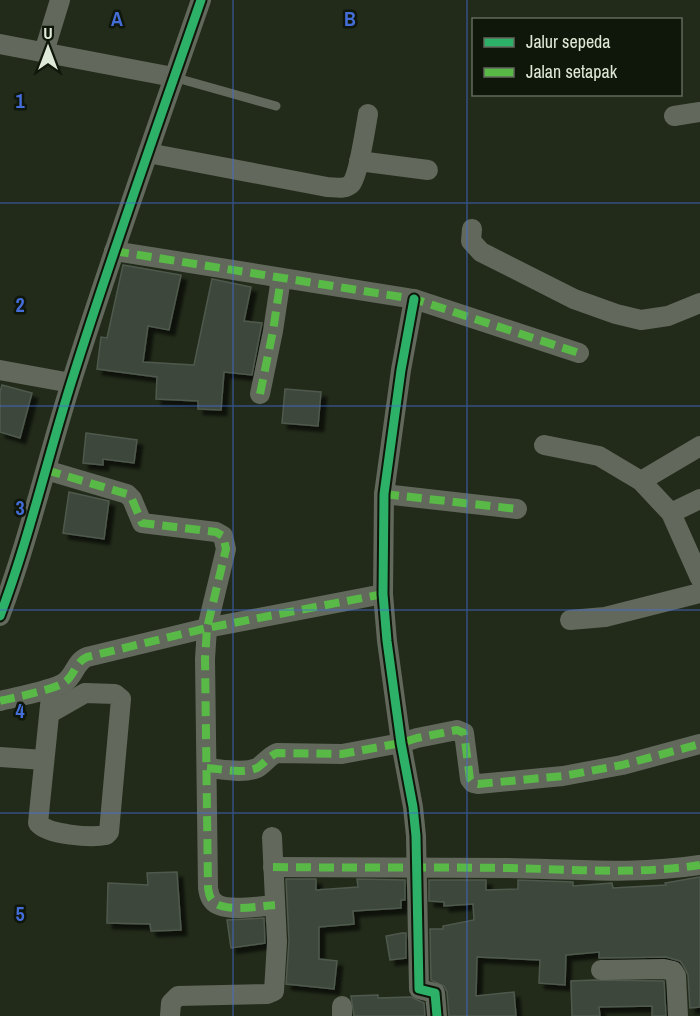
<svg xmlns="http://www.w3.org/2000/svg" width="700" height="1016" font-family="'Archivo Narrow',sans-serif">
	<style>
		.building { fill: #3d473a; stroke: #4f594d; stroke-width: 1.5; filter: url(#shadow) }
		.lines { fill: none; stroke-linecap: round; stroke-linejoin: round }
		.lane { stroke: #62695c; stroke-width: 9 }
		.street { stroke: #62695c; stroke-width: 20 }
		.quiet { stroke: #58b947; stroke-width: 8; stroke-dasharray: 15 8; stroke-linecap: butt }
		.cycleway-casing { stroke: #0f160a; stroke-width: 13 }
		.cycleway { stroke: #2db169; stroke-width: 9 }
		.grid { fill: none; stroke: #446dd8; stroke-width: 1.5; stroke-opacity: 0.55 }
		.grid-label { font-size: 20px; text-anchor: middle; font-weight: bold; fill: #446dd8; stroke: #0f160a; stroke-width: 5; stroke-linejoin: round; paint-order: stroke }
	</style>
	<defs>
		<filter id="shadow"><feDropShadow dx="5.5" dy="5.5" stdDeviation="1.5" flood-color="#0009"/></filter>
	</defs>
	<rect width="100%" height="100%" fill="#222b1a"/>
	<!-- building -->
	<g class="building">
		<polygon points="123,265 181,275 169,330 148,326 143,362 194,365 212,279 251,287 244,321 262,323 252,375 224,372 221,410 198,409 198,401 156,399 157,377 97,369 101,337 107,338"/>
		<polygon points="2,385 32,393 20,438 0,432 0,392"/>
		<polygon points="285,389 321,392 318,426 282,423"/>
		<polygon points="86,433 137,440 134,463 103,459 103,465 83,463"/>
		<polygon points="69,492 109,501 104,539 63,533"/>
		<polygon points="177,872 181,930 151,931 150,924 107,923 108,883 148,885 147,873"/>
		<polygon points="700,877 700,1007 690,1008 688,975 683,965 680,961 666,957 599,958 599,952 566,955 565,985 539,983 540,960 477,957 476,996 514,992 516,1016 449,1016 447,992 444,986 431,980 430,929 443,929 443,926 474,920 473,904 444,906 444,902 429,901 429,880 486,880 486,890 518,889 518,880 573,882 573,886 612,883 613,888 666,885 665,883"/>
		<polygon points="286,879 316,879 316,890 358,887 357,879 405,880 405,900 401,900 401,908 353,911 354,924 319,927 319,959 337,961 334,989 286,984 289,941"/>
		<polygon points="264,918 265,943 231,948 227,920"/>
		<polygon points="402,933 406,933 406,958 390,960 386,936"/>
		<polygon points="595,980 664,981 666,1016 652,1016 652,1006 599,1007 600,1016 572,1016 571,981"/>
		<polygon points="378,995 378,998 411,997 424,1003 425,1016 354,1016 351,996"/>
	</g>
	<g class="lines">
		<!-- lane -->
		<polyline class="lane" points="173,77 276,106"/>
		<!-- street -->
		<g class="street">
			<polyline points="0,44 173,77"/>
			<polyline points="44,52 60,0"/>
			<polyline points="674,116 700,112"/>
			<path d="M148,153l179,34c8,0 18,3 24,-3 7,-7 15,-58 17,-70"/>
			<polyline points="359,161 428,170"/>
			<polyline points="472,229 471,241 481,252 574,299 616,314 641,320 668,316 700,303"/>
			<polyline points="114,251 414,299 579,353"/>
			<polyline points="414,299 401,370 384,494 383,594 387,641 401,743 413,807 416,836 419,989 435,993 437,1016"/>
			<polyline points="0,370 71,383"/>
			<polyline points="260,394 273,331 281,278"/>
			<polyline points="544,445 599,456 641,481 671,513 700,578"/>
			<path d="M46,470l81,24 5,5 10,24 74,9 7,4 3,13 -19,79 -2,31 3,229c1,5 1,9 5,13 10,12 47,5 62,4"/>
			<polyline points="641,481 700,446"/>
			<polyline points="384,494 517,509"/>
			<polyline points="671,513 700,499"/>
			<path d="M0,616c29,-77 47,-157 72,-236 40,-127 85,-253 129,-380"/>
			<polyline points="570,620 605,617 700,593"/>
			<path d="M0,701c15,-4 54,-11 65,-19 10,-7 10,-20 22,-25l120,-29 176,-34"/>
			<path d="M50,713l35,-20 30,1 6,5 -12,133 -3,3c-15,3 -58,0 -68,-12l13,-127"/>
			<polyline points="0,757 44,760"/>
			<path d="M207,768c14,1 36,6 50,0 7,-4 12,-12 20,-15l65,1 59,-11 16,-5 40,-8 7,3 6,46 3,4 5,1 85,-8 59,-11 78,-21"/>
			<path d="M273,867c78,1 156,0 234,1 64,1 130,7 193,-3"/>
			<polyline points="601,970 664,969 673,971 676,976 678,1016"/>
			<polyline points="342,1006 342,1016"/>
			<polyline points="170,1016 171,1003 178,996 267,994 274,991 277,942 272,837"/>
		</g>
		<!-- quiet -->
		<g class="quiet">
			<polyline points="114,251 414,299 579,353"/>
			<polyline points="260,394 273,331 281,278"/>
			<path d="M46,470l81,24 5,5 10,24 74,9 7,4 3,13 -19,79 -2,31 3,229c1,5 1,9 5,13 10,12 47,5 62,4"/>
			<polyline points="384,494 517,509"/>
			<path d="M0,701c15,-4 54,-11 65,-19 10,-7 10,-20 22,-25l120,-29 176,-34"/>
			<path d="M207,768c14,1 36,6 50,0 7,-4 12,-12 20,-15l65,1 59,-11 16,-5 40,-8 7,3 6,46 3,4 5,1 85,-8 59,-11 78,-21"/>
			<path d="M273,867c78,1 156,0 234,1 64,1 130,7 193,-3"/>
		</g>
		<defs>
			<g id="cycleway">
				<polyline points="414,299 401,370 384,494 383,594 387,641 401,743 413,807 416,836 419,989 435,993 437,1016"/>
				<path d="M0,616c29,-77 47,-157 72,-236 40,-127 85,-253 129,-380"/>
			</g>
		</defs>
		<!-- cycleway casing -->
		<use href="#cycleway" class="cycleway-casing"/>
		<!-- cycleway -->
		<use href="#cycleway" class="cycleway"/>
	</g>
	<!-- grid -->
	<path class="grid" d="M233,0v1016M467,0v1016M0,203h700M0,406h700M0,610h700M0,813h700"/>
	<g class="grid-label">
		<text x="117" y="26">A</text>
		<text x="350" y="26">B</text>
		<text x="20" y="108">1</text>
		<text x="20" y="312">2</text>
		<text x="20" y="515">3</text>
		<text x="20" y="718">4</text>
		<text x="20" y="921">5</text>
	</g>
	<!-- legend -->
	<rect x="472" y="18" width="210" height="78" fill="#0f160a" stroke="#626a5c" stroke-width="1.5"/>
	<rect x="484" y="38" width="30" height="9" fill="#2db169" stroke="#626a5c" stroke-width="1.5"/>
	<text x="526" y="48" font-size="18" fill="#dfe9d7">Jalur sepeda</text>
	<rect x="484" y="68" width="30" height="9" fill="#58b947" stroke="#626a5c" stroke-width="1.5"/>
	<text x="526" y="78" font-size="18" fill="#dfe9d7">Jalan setapak</text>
	<!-- north arrow -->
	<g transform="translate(48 48)" stroke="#0f160a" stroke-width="4.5" paint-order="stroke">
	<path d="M0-4.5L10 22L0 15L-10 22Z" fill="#dfe9d7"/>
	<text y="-9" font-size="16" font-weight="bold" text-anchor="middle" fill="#dfe9d7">U</text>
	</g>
</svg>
